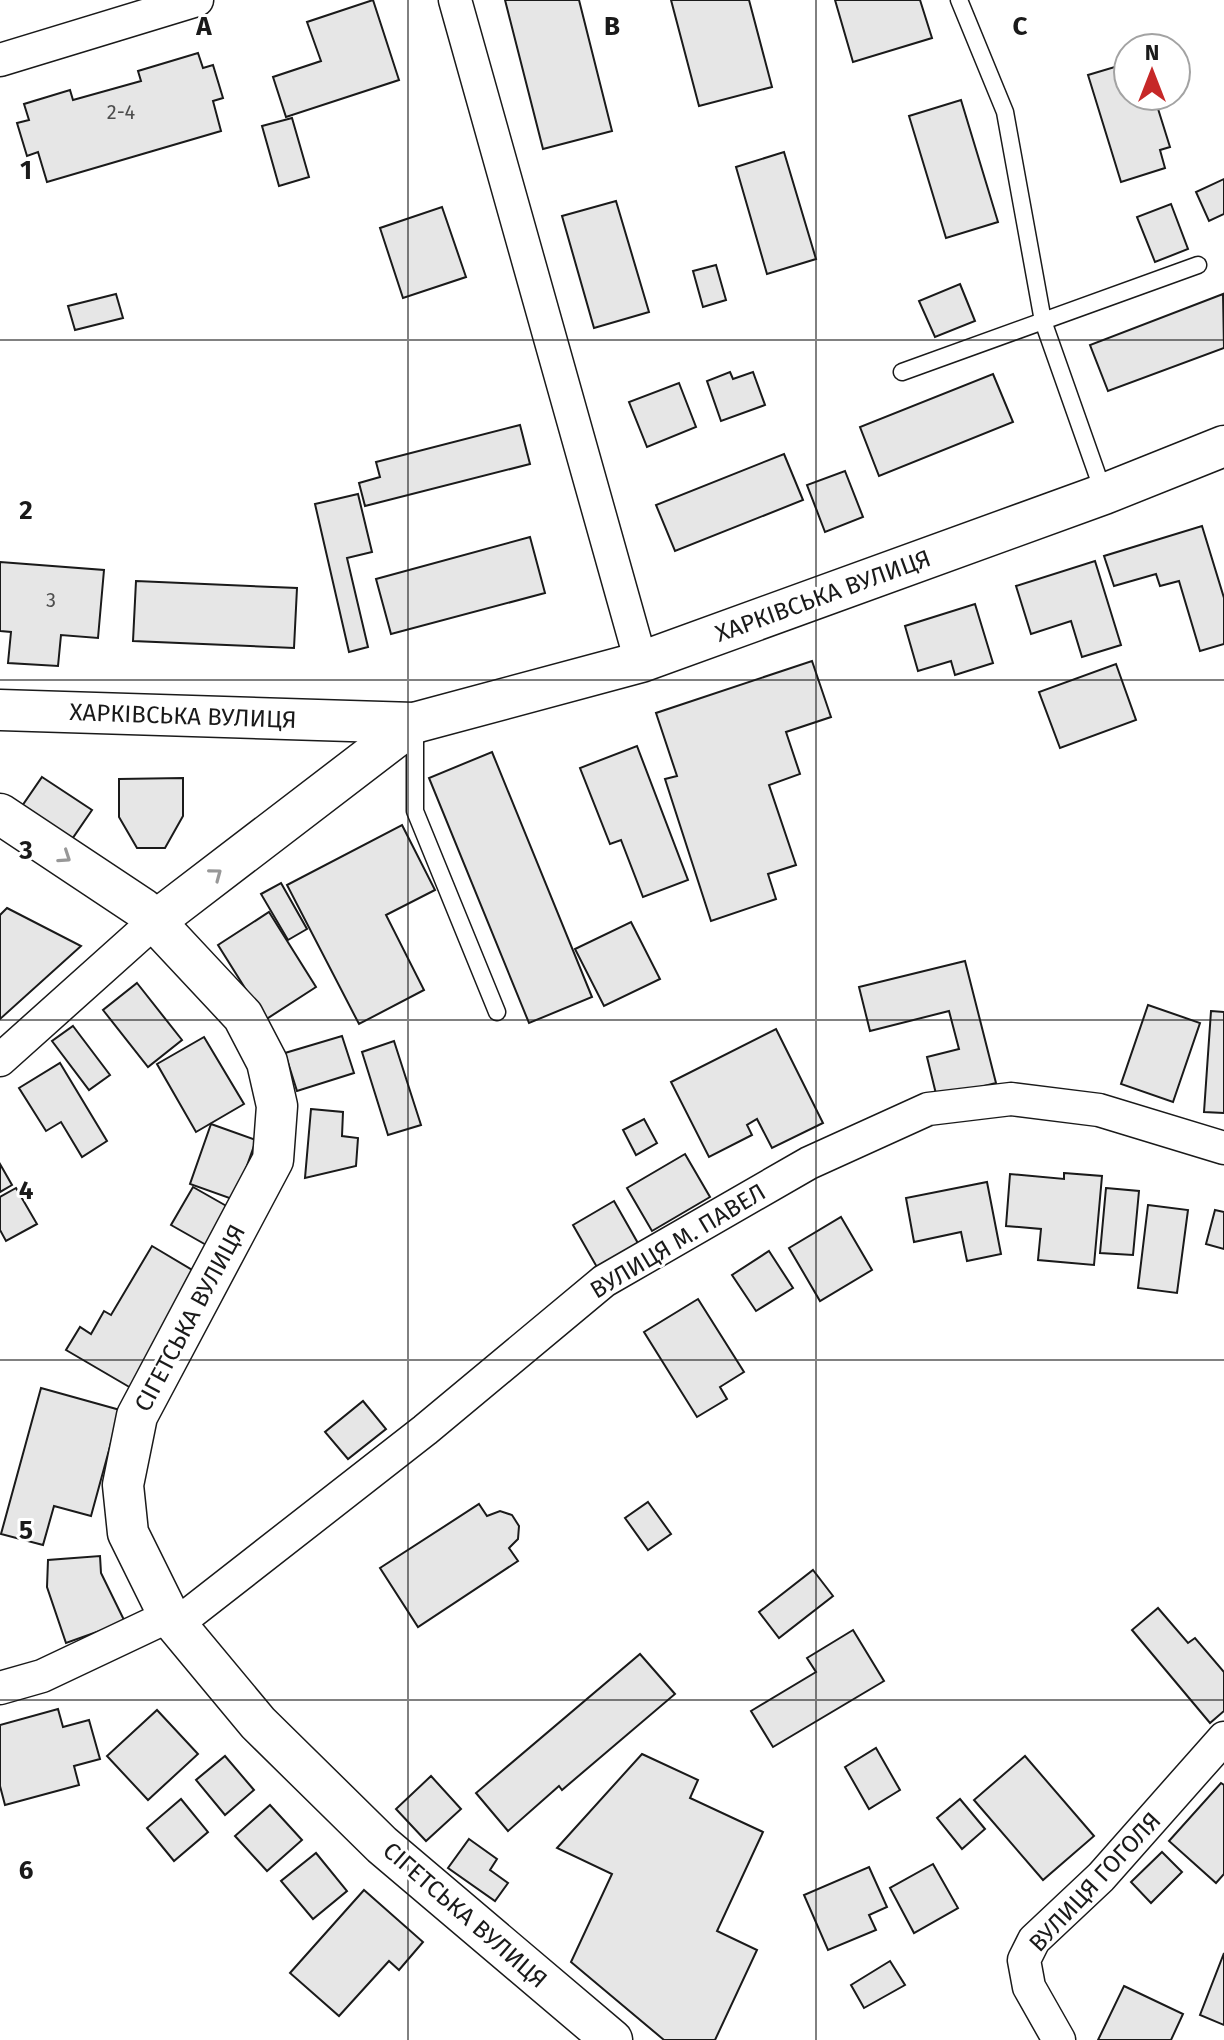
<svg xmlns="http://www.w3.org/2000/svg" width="1224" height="2040" font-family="'Fira Sans',sans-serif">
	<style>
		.building { fill: #e6e6e6; stroke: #1a1a1a; stroke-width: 2 }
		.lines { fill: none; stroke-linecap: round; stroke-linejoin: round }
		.service-casing { stroke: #1a1a1a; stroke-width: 19 }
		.minor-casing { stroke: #1a1a1a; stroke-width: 35 }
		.tertiary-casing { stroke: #1a1a1a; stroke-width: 43 }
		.service { stroke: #fff; stroke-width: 16 }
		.minor { stroke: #fff; stroke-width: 32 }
		.tertiary { stroke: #fff; stroke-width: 40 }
		.oneway { stroke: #989898 }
		.grid { fill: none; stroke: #1a1a1a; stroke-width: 2; stroke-opacity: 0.55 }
		.labels { text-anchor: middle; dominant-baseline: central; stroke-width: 6; stroke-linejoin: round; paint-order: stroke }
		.number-label { font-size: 20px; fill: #4d4d4d }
		.street-label { font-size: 24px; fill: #1a1a1a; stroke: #fff }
		.grid-label { font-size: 26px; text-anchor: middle; font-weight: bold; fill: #1a1a1a; stroke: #fff; stroke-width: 6; stroke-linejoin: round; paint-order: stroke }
	</style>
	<rect width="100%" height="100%" fill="#fff"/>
	<!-- building -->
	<g class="building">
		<polygon points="373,0 399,80 286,117 273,77 321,61 307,22"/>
		<polygon points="505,0 579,0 612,131 543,149"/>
		<polygon points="671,0 749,0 772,87 699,106"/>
		<polygon points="835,0 920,0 932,38 853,62"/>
		<polygon points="198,53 203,68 213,65 223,98 213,101 221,131 47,182 38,152 27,156 17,123 29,120 24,104 70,90 73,100 141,81 138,71"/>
		<polygon points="1128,63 1128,96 1154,96 1170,147 1160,150 1165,168 1121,182 1088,75"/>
		<polygon points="961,100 998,222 946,238 909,116"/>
		<polygon points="292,118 309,177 279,186 262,126"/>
		<polygon points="784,152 816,259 767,274 736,167"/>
		<polygon points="1224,179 1224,214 1209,221 1196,192"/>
		<polygon points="616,201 649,312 594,328 562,216"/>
		<polygon points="1171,204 1188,249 1155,262 1137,217"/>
		<polygon points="442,207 466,277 403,298 380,228"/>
		<polygon points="716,265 726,300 703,307 693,271"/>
		<polygon points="960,284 975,321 935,337 919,301"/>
		<polygon points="116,294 123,318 75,330 68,306"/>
		<polygon points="1223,294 1224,348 1108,391 1090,345"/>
		<polygon points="730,372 733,379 753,372 765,405 721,421 707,381"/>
		<polygon points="993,374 1013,422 879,476 860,427"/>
		<polygon points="679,383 696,427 647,447 629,402"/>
		<polygon points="520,425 530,464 365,506 359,483 380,477 376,462"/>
		<polygon points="784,454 803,500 675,551 656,505"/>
		<polygon points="845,471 863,517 825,532 807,485"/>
		<polygon points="358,494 372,552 347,558 368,647 349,652 315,504"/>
		<polygon points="1202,526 1224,598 1224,644 1200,651 1179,581 1160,586 1156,574 1114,586 1104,556"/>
		<polygon points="530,537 545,593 391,634 376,579"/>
		<polygon points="1095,561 1121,645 1082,657 1071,621 1031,634 1016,586"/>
		<polygon points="0,562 104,570 98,638 61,635 58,666 8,663 11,632 0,631"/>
		<polygon points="136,581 297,588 294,648 133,641"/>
		<polygon points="975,604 993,663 955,675 951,661 918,671 905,626"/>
		<polygon points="812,661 831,717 786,732 800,774 769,785 796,865 768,874 776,899 711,921 665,779 677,776 656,713"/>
		<polygon points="1116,664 1136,720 1060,748 1039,692"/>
		<polygon points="637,746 688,880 643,897 621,840 610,844 580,768"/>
		<polygon points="492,752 592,997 529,1023 429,778"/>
		<polygon points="42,777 92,810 70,842 20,809"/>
		<polygon points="183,778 183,816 165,848 137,848 119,817 119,779"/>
		<polygon points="402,825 435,890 386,915 424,990 359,1024 287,885"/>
		<polygon points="281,883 307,929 288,940 261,894"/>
		<polygon points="7,908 81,946 0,1019 0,915"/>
		<polygon points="269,912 316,987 265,1020 218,945"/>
		<polygon points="631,922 660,979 604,1006 575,949"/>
		<polygon points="965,961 996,1083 937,1098 927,1057 959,1049 949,1011 870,1031 859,987"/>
		<polygon points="137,983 182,1040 148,1067 103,1010"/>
		<polygon points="1148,1005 1200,1023 1173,1102 1121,1084"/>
		<polygon points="1211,1011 1224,1012 1224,1113 1204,1112"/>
		<polygon points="73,1026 110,1075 89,1090 52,1041"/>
		<polygon points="776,1029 823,1123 772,1148 757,1119 747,1125 752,1135 709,1157 671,1082"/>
		<polygon points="342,1036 354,1073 297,1091 285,1053"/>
		<polygon points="204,1037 244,1104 196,1132 157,1064"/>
		<polygon points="394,1041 421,1125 388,1135 362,1052"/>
		<polygon points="60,1063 107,1141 82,1157 61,1122 46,1131 19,1088"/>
		<polygon points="311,1109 343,1112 342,1136 358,1138 356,1166 305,1178"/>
		<polygon points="644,1119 657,1143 636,1155 623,1130"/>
		<polygon points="211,1124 256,1140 235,1200 190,1184"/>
		<polygon points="685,1154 710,1197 652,1231 627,1188"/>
		<polygon points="0,1164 12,1185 0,1192"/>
		<polygon points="1064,1173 1102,1176 1094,1265 1038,1260 1041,1229 1006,1226 1010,1174 1064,1179"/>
		<polygon points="987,1182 1001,1254 967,1261 961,1232 914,1242 906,1198"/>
		<polygon points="193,1187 230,1208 208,1246 171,1225"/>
		<polygon points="16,1188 37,1224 6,1241 0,1230 0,1197"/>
		<polygon points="1106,1188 1139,1191 1133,1255 1100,1253"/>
		<polygon points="614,1201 639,1245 598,1269 573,1225"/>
		<polygon points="1148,1205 1188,1210 1177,1293 1138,1288"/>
		<polygon points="1215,1210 1224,1212 1224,1249 1206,1244"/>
		<polygon points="841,1217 872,1270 820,1301 789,1248"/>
		<polygon points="152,1246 199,1274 131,1388 66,1350 80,1327 91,1334 104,1311 111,1315"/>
		<polygon points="769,1251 793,1288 756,1311 732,1275"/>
		<polygon points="698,1299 744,1372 720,1387 727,1399 697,1417 644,1332"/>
		<polygon points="41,1388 120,1410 91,1516 54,1506 43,1545 1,1534"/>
		<polygon points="363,1401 386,1429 348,1459 325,1432"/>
		<polygon points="648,1502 671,1534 648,1550 625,1518"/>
		<polygon points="479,1504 487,1516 500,1511 512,1515 519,1526 518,1539 509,1548 518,1561 418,1627 380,1568"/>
		<polygon points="100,1556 101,1573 125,1622 66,1643 47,1587 48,1560"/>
		<polygon points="813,1570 833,1596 779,1638 759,1612"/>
		<polygon points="1158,1608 1188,1643 1195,1638 1224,1672 1224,1711 1210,1723 1132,1630"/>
		<polygon points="853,1630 884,1681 773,1747 751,1711 816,1672 807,1658"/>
		<polygon points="640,1654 675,1694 562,1790 559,1786 508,1831 476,1793"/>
		<polygon points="58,1709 63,1727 89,1720 100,1759 74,1766 79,1785 5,1805 0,1786 0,1725"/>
		<polygon points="157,1710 198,1754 148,1800 107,1756"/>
		<polygon points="876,1748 900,1790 869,1809 845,1767"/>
		<polygon points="642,1754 698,1780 690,1798 763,1832 717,1931 757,1950 715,2040 664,2040 571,1962 612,1874 557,1848"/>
		<polygon points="225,1756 254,1790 225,1815 196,1780"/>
		<polygon points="1025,1756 1094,1836 1043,1880 974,1800"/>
		<polygon points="431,1776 461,1809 426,1841 396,1809"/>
		<polygon points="1221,1783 1224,1785 1224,1874 1216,1883 1169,1841"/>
		<polygon points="181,1799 208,1832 174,1861 147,1828"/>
		<polygon points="960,1799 985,1829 962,1849 937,1818"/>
		<polygon points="270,1805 302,1840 267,1871 235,1836"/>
		<polygon points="469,1839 497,1859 490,1870 508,1883 495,1901 448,1868"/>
		<polygon points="1162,1852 1182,1872 1151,1903 1131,1882"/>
		<polygon points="316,1853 347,1891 313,1919 281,1881"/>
		<polygon points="933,1864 958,1908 914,1933 890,1888"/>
		<polygon points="869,1867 887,1907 869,1915 876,1930 828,1950 804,1895"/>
		<polygon points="364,1890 423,1942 399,1970 389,1961 339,2016 290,1973"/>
		<polygon points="1224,1953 1224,2025 1200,2015"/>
		<polygon points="890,1961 905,1985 864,2008 851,1985"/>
		<polygon points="1124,1986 1183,2014 1171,2040 1098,2040"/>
	</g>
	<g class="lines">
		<defs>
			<g id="service">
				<polyline points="959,0 1005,112 1043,321 1104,494"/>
				<polyline points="902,372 1198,265"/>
				<polyline points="415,726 415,811 497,1012"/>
			</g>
			<g id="minor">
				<polyline points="455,0 641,662"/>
				<polyline points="0,60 197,0"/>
				<polyline points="0,1060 154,922"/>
				<polyline points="174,1626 425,1430 604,1281 809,1163 928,1109 1011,1099 1099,1110 1224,1148"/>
				<polyline points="0,1688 42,1676 169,1616"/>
				<polyline points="1059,2040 1029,1987 1024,1960 1034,1940 1101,1877 1224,1738"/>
			</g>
			<g id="tertiary">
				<polyline points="0,710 414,723 641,662 1104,494 1224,446"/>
				<polyline points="0,814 143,909 243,1016 267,1062 277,1106 273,1160 137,1416 123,1485 128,1533 169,1616 258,1723 382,1845 612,2040"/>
				<polyline points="154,922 414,723"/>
			</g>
		</defs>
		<!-- service casing -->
		<use href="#service" class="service-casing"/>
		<!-- minor casing -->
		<use href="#minor" class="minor-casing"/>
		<!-- tertiary casing -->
		<use href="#tertiary" class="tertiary-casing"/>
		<!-- service -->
		<use href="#service" class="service"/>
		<!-- minor -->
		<use href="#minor" class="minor"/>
		<!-- tertiary -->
		<use href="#tertiary" class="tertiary"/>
	</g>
	<!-- one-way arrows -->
	<defs><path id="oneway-chevron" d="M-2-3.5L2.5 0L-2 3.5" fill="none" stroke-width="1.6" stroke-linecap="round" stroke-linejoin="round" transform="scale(2)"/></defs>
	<g class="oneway">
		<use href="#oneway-chevron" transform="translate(65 857) rotate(34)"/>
		<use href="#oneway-chevron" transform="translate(216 874) rotate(-37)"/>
	</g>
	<!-- grid -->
	<path class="grid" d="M408,0v2040M816,0v2040M0,340h1224M0,680h1224M0,1020h1224M0,1360h1224M0,1700h1224"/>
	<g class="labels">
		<!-- number labels -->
		<g class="number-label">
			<text x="121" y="112">2-4</text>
			<text x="51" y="600">3</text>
		</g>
		<!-- street labels -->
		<g class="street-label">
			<text transform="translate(823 596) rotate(-20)">ХАРКІВСЬКА ВУЛИЦЯ</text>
			<text transform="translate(183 716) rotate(2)">ХАРКІВСЬКА ВУЛИЦЯ</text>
			<text transform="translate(678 1241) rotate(-31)">ВУЛИЦЯ М. ПАВЕЛ</text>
			<text transform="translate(190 1318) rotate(-62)">СІГЕТСЬКА ВУЛИЦЯ</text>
			<text transform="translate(1095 1882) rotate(-47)">ВУЛИЦЯ ГОГОЛЯ</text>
			<text transform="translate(465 1915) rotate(41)">СІГЕТСЬКА ВУЛИЦЯ</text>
		</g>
	</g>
	<g class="grid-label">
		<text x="204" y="35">A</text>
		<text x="612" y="35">B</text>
		<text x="1020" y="35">C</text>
		<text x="26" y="179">1</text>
		<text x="26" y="519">2</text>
		<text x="26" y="859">3</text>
		<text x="26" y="1199">4</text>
		<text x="26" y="1539">5</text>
		<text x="26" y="1879">6</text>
	</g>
	<!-- north arrow -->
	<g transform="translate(1152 72)"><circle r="38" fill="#ffffff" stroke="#a3a3a3" stroke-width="2"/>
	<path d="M0-6L14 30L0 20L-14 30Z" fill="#c62828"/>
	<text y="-12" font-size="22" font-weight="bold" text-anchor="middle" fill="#1a1a1a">N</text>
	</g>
</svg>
